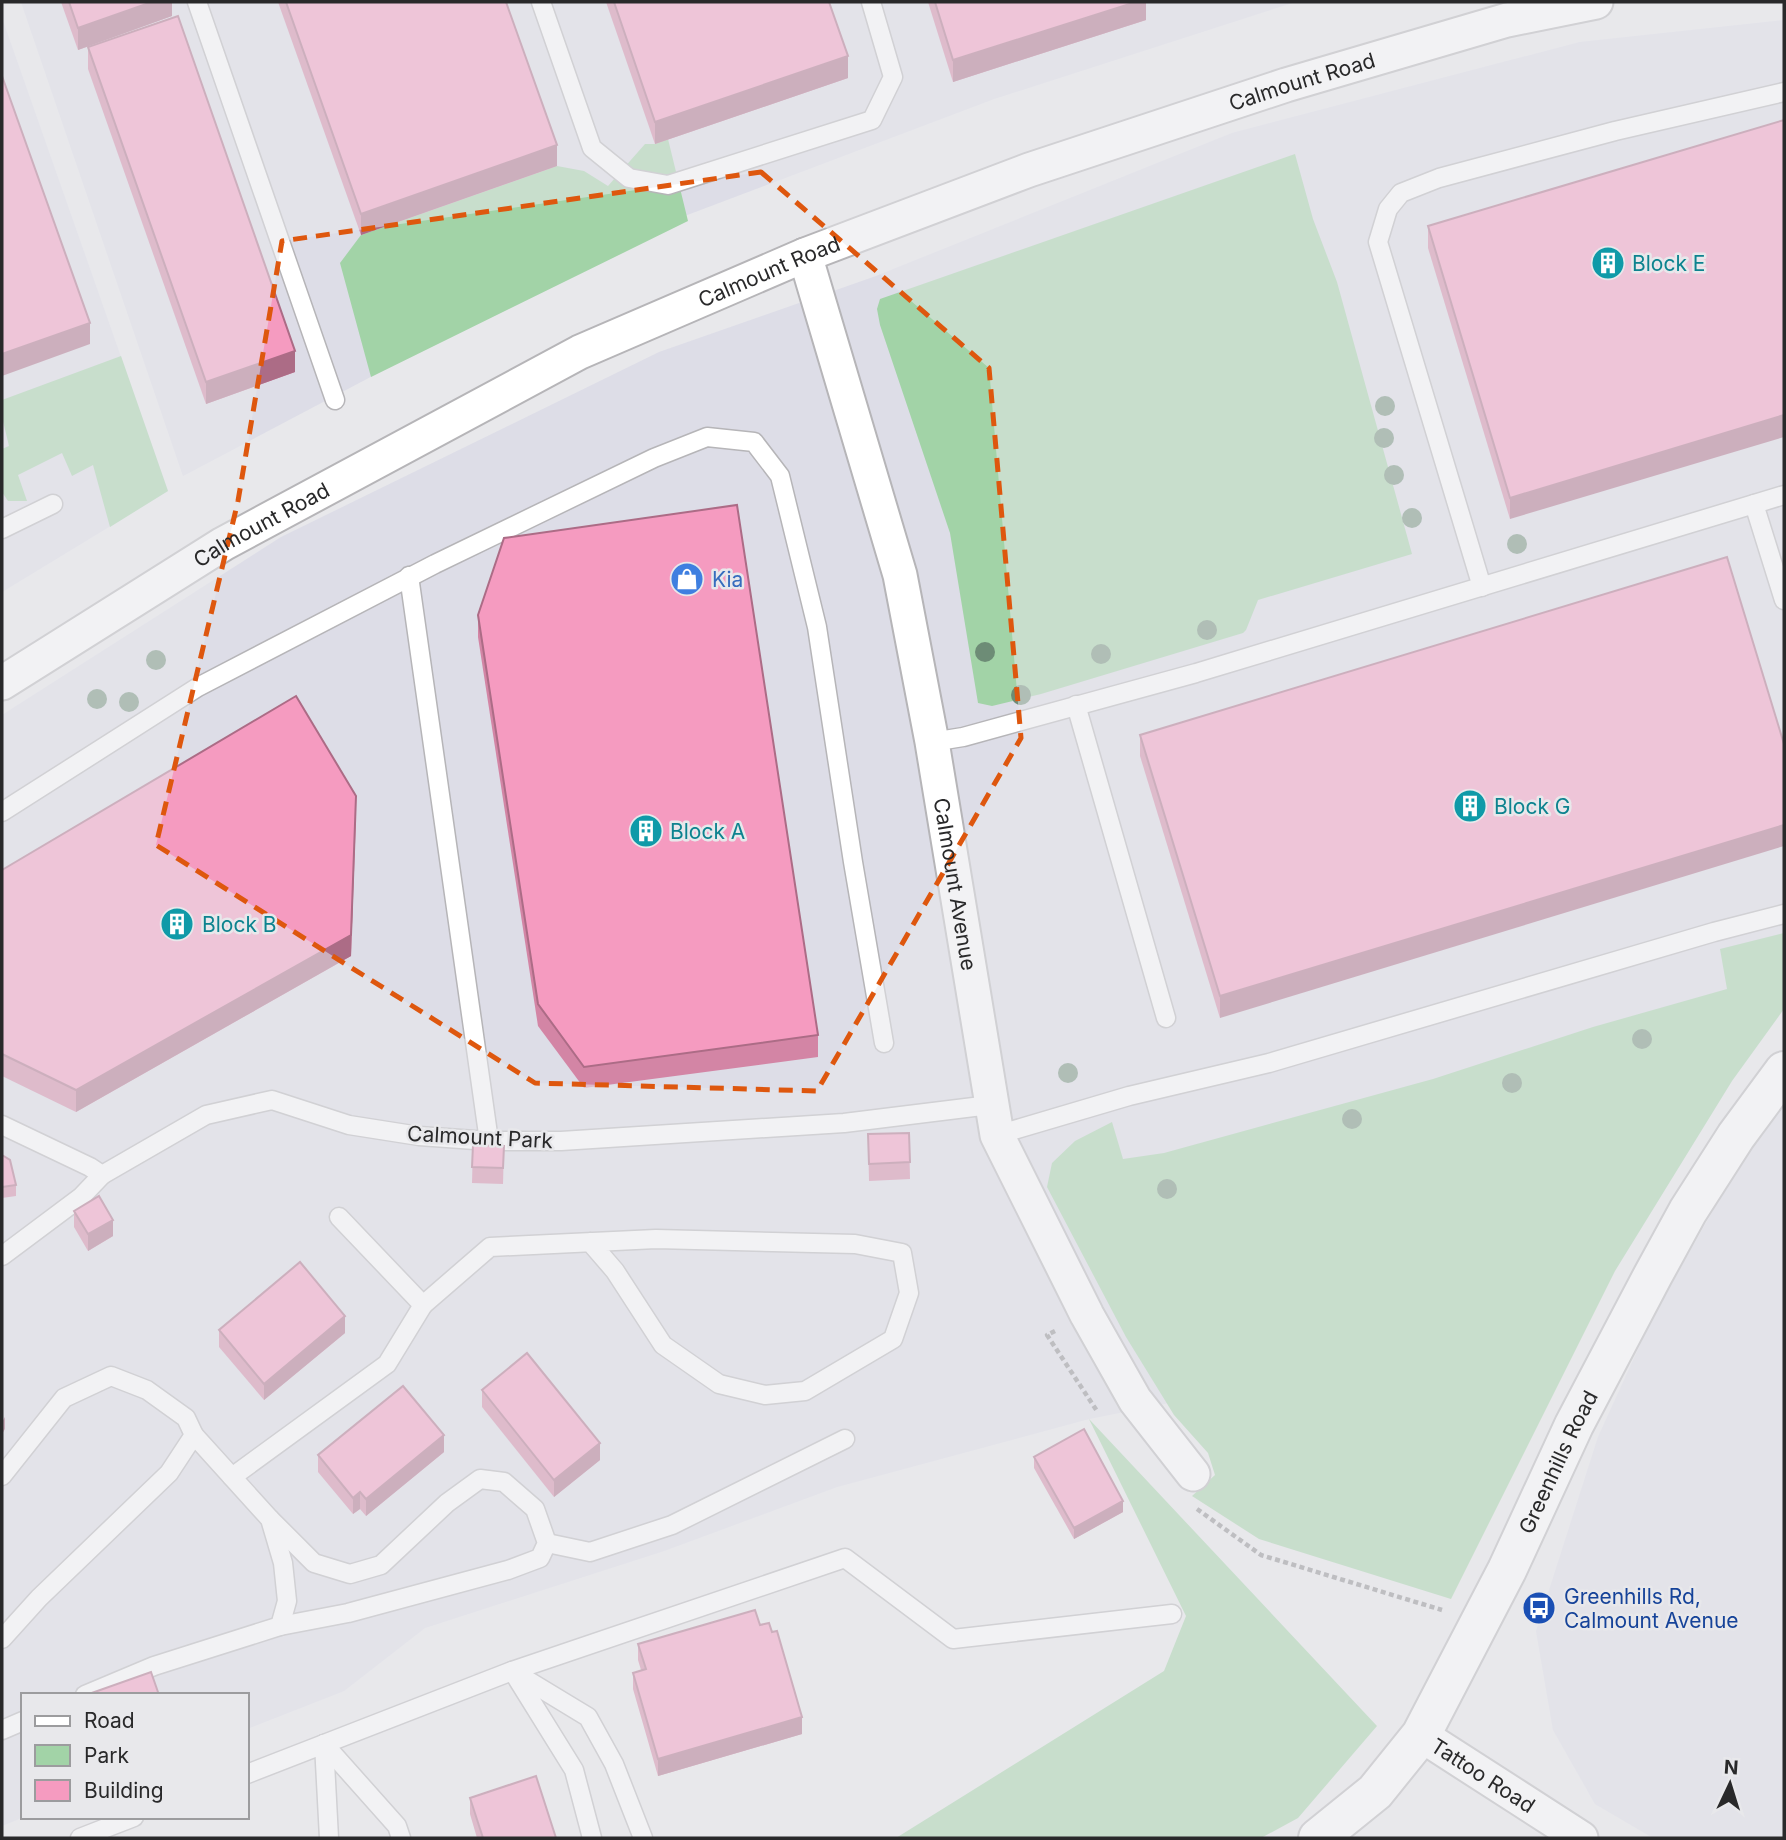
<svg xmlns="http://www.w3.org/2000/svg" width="1786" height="1840" font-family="Inter,sans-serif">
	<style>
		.built { fill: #dddde7 }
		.green { fill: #a2d3a7 }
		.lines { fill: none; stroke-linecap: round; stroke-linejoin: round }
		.service-casing { stroke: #b6b5b8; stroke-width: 21 }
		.minor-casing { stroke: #b6b5b8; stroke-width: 37 }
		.secondary-casing { stroke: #b6b5b8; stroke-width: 42 }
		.path { stroke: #8c8c8f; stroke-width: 4.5; stroke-dasharray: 5 3.5; stroke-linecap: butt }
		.service { stroke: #fff; stroke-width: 18 }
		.minor { stroke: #fff; stroke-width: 33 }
		.secondary { stroke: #fff; stroke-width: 38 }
		.tree { fill: #6d8c76 }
		.wall { fill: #d385a5 }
		.shaded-wall { fill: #ac6c86 }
		.building { fill: #f59bc0; stroke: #ac6c86; stroke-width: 2 }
		.marked { fill: none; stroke: #de570e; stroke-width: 5; stroke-dasharray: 14 9; stroke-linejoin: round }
		.labels { text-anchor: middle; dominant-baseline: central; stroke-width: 5; stroke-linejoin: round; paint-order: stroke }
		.street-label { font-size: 21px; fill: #29292a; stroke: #e8e8eb }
		.culture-label { font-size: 21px; fill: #0d838f; stroke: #e8e8eb; text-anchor: start }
		.shop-label { font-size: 21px; fill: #366cbe; stroke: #e8e8eb; text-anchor: start }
		.transit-label { font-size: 21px; fill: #164399; stroke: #e8e8eb; text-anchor: start }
	</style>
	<rect width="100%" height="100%" fill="#e8e8eb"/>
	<!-- built -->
	<g class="built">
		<polygon points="21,2 1295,2 994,99 653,228 183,476"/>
		<polygon points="2,18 168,491 2,592"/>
		<polygon points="1784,20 1784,994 1174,1402 1089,1419 837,1487 664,1551 425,1628 344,1691 247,1729 247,1695 23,1695 24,1817 2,1826 2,715 281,537 659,352 876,276 1232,133 1580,42"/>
		<polygon points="1784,1097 1784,1838 1653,1838 1595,1804 1553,1730 1536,1631 1598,1437 1655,1312 1749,1148"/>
	</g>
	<!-- green -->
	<g class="green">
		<polygon points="668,139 688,221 371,377 340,263 361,235 557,166 584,171 608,186 645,144 655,144"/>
		<polygon points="1295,154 1313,219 1337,282 1412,554 1258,600 1246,630 1243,633 1041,694 992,706 978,703 950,533 880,325 877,309 880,299"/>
		<polygon points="121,356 168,491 110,527 93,465 72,476 62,453 18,475 27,501 8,501 2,492 2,449 9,446 2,417 2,400"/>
		<polygon points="1784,933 1784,1009 1732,1081 1615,1271 1451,1599 1259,1539 1192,1496 1215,1475 1208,1453 1174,1415 1126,1337 1047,1187 1052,1163 1075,1141 1112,1122 1123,1159 1164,1153 1433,1079 1593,1027 1727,989 1720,949"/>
		<polygon points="1089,1419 1377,1726 1298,1818 1261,1838 896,1838 1164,1671 1186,1616"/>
	</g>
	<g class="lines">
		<defs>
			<g id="service">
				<polyline points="197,2 335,400"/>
				<polyline points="541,2 592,148 629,178 668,185 872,120 893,77 871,2"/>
				<polyline points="1754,504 1784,600"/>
				<polyline points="2,529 53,504"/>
				<polyline points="409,576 489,1141"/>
				<polyline points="1482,587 1378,242 1388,209 1401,193 1439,178 1615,131 1784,92"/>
				<polyline points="1076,705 1166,1018"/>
				<polyline points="932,742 963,737 1196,673 1784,495"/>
				<polyline points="2,812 198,687 435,564 654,458 707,437 754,442 780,476 817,627 853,862 884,1043"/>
				<polyline points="2,1125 90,1167 102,1175 206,1115 272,1100 349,1125 419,1136 489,1141 561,1141 844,1123 990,1105"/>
				<polyline points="997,1135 1129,1096 1269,1063 1714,932 1784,914"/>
				<polyline points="2,1256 81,1197 102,1175"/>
				<polyline points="423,1305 490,1247 656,1239 855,1244 902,1253 909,1293 893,1339 805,1391 765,1395 719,1384 663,1345 615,1271 590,1242"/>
				<polyline points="2,1476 64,1398 111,1376 147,1390 186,1418 194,1435 169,1473 39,1598 2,1639"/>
				<polyline points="232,1477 387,1364 423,1305 339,1217"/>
				<polyline points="270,1519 314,1563 350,1574 381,1565 447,1503 480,1479 504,1482 535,1509 547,1543 540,1558 508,1570 348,1613 280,1626"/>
				<polyline points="547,1543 590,1552 672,1525 845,1439"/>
				<polyline points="512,1671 588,1717 614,1764 643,1838"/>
				<polyline points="515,1675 574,1770 592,1838"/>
				<polyline points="85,1695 154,1666 280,1626 287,1601 283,1563 270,1519 194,1435"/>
				<polyline points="2,1730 23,1721"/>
				<polyline points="324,1744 397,1826 401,1838"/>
				<polyline points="324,1744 329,1838"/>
				<polyline points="247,1774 512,1671 845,1558 953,1639 1172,1614"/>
				<polyline points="80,1838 134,1817"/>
			</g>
			<g id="minor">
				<path id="s1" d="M805,255l95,320 32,167 65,393 90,180 48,85 58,74"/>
				<path id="s2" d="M2,683l221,-139 357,-192 225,-97 224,-85 257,-85 221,-65 89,-18"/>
				<path id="s3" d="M1421,1735l160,103"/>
			</g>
			<g id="secondary">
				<path id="s4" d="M1318,1838l57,-46 46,-57 86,-165 67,-145 79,-150 35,-64 48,-75 48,-65"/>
			</g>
		</defs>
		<!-- service casing -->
		<use href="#service" class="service-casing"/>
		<!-- minor casing -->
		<use href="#minor" class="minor-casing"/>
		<!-- secondary casing -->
		<use href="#secondary" class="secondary-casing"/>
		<!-- path -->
		<g class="path">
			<polyline points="1055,1331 1047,1335 1097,1411"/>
			<polyline points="1197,1509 1261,1555 1442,1610"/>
		</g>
		<!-- service -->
		<use href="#service" class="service"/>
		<!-- minor -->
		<use href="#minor" class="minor"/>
		<!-- secondary -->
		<use href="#secondary" class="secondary"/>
	</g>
	<!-- trees -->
	<g class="tree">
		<circle cx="1385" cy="406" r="10"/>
		<circle cx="1384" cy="438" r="10"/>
		<circle cx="1394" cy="475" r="10"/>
		<circle cx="1412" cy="518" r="10"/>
		<circle cx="1517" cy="544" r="10"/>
		<circle cx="1207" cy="630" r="10"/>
		<circle cx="985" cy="652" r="10"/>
		<circle cx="1101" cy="654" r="10"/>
		<circle cx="156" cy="660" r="10"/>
		<circle cx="1021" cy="695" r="10"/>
		<circle cx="97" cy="699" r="10"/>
		<circle cx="129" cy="702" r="10"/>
		<circle cx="1642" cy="1039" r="10"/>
		<circle cx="1068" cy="1073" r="10"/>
		<circle cx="1512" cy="1083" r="10"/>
		<circle cx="1352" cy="1119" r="10"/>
		<circle cx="1167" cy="1189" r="10"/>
	</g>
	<!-- wall -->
	<g class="wall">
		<polygon points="61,2 172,2 172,16 78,50"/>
		<polygon points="278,2 506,2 557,166 361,235"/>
		<polygon points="606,2 829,2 848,78 655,144"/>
		<polygon points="928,2 1146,2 1146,20 953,82"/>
		<polygon points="88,47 295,372 206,404 88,69"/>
		<polygon points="1784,120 1510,519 1428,248 1428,226"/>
		<polygon points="1727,557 1220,1018 1140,756 1140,735"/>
		<polygon points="478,615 818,1035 818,1057 584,1088 538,1026 478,637"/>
		<polygon points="356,817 351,956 76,1112 2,1076 2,870"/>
		<polygon points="909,1133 910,1179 869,1181 868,1134"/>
		<polygon points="473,1145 504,1146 503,1184 472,1183"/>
		<polygon points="2,1155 16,1185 16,1196 2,1198"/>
		<polygon points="74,1211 113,1236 88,1251 74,1227"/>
		<polygon points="219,1330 345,1333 264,1400 219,1347"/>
		<polygon points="482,1390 600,1460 554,1497 482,1407"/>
		<polygon points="444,1452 366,1516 360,1509 353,1514 318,1472 318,1455"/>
		<polygon points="1034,1457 1123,1512 1074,1539 1034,1468"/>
		<polygon points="760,1625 802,1734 658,1776 633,1689 633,1673 641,1670 638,1660 638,1644"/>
		<polygon points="470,1798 556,1838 477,1838 470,1814"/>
	</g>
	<!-- shaded-wall -->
	<g class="shaded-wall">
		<polygon points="152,2 172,2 172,16 78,50 78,28"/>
		<polygon points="1136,2 1146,2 1146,20 953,82 953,60"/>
		<polygon points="848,56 848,78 655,144 655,122"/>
		<polygon points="557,145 557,166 361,235 361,214"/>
		<polygon points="90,323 90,344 2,376 2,354"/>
		<polygon points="295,351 295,372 206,404 206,382"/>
		<polygon points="1784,415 1784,437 1510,519 1510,498"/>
		<polygon points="356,796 351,956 76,1112 76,1090"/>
		<polygon points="1784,825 1784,846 1220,1018 1220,996"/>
		<polygon points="113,1220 113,1236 88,1251 88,1234"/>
		<polygon points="345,1316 345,1333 264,1400 264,1384"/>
		<polygon points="5,1417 5,1429 2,1434 2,1422"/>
		<polygon points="444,1435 444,1452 366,1516 366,1499"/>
		<polygon points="600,1443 600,1460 554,1497 554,1480"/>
		<polygon points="360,1492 360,1509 353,1514 353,1498"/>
		<polygon points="1123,1501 1123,1512 1074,1539 1074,1528"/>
		<polygon points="802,1717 802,1734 658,1776 658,1759"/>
	</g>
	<!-- building -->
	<g class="building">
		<polygon points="69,2 152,2 78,28"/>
		<polygon points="286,2 506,2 557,145 361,214"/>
		<polygon points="614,2 829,2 848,56 655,122"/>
		<polygon points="935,2 1136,2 953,60"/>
		<polygon points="178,16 295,351 206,382 88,47"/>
		<polygon points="2,76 90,323 2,354"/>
		<polygon points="1784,120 1784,415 1510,498 1428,226"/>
		<polygon points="737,505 818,1035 584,1067 538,1004 478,615 504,538"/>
		<polygon points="1727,557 1784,744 1784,825 1220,996 1140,735"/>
		<polygon points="296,696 356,796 351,935 76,1090 2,1054 2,870"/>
		<polygon points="909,1133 910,1162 869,1164 868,1134"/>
		<polygon points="473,1145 504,1146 503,1168 472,1167"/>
		<polygon points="2,1155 10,1160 16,1185 2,1187"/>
		<polygon points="99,1196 113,1220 88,1234 74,1211"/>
		<polygon points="300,1262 345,1316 264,1384 219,1330"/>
		<polygon points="527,1353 600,1443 554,1480 482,1390"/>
		<polygon points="403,1386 444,1435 366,1499 360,1492 353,1498 318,1455"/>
		<polygon points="1084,1429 1123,1501 1074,1528 1034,1457"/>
		<polygon points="755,1610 760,1625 769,1623 772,1632 777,1631 802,1717 658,1759 633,1673 646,1669 638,1644"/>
		<polygon points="151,1672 159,1695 86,1695"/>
		<polygon points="536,1776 556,1838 483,1838 470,1798"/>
	</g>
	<!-- marked area -->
	<path d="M0 0H1786V1840H0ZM761,172l228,196 32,370 -204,353 -282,-8 -379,-238 82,-344 44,-260z" fill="#e8e8eb" fill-opacity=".55" fill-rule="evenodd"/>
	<path class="marked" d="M761,172l228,196 32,370 -204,353 -282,-8 -379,-238 82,-344 44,-260z"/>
	<!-- icons -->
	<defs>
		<symbol id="building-disc" viewBox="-11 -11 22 22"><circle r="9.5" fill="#0f9aa8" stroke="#e8e8eb"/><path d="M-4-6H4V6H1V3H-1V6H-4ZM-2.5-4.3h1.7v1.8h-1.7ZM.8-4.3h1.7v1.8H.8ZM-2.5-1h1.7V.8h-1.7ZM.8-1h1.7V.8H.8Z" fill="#fff"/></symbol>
		<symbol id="shop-disc" viewBox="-11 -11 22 22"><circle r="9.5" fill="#3f7fe0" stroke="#e8e8eb"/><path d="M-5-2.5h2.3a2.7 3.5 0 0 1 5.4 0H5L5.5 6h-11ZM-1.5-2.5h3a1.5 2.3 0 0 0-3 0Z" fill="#fff"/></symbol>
		<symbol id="bus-disc" viewBox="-11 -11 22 22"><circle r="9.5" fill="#1a4fb4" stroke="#e8e8eb"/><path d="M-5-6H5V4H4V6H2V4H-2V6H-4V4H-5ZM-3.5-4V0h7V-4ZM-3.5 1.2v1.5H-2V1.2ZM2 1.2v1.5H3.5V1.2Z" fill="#fff"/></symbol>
	</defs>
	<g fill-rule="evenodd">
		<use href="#building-disc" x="1589" y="244" width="38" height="38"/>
		<use href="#shop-disc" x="668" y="560" width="38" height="38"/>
		<use href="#building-disc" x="1451" y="787" width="38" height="38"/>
		<use href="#building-disc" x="627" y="812" width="38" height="38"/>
		<use href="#building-disc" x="158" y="905" width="38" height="38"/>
		<use href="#bus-disc" x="1520" y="1589" width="38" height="38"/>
	</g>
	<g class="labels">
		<!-- street labels -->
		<g class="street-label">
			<text stroke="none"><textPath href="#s2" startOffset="1438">Calmount Road</textPath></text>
			<text stroke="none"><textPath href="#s2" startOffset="872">Calmount Road</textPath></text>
			<text stroke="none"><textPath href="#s2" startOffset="304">Calmount Road</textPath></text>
			<text stroke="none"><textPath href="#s1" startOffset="648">Calmount Avenue</textPath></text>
			<text transform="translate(480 1137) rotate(3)">Calmount Park</text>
			<text stroke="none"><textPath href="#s4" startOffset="452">Greenhills Road</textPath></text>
			<text stroke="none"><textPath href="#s3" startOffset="74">Tattoo Road</textPath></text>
		</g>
		<!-- culture labels -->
		<g class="culture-label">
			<text x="1632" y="263">Block E</text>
			<text x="1494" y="806">Block G</text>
			<text x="670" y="831">Block A</text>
			<text x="202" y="924">Block B</text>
		</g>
		<!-- shop labels -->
		<g class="shop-label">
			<text x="712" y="579">Kia</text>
		</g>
		<!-- transit labels -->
		<g class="transit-label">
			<text x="1564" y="1596">Greenhills Rd,<tspan x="1564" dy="24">Calmount Avenue</tspan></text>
		</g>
	</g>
	<!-- border -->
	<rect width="1786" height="1840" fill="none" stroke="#29292a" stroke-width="7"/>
	<!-- legend -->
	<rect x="21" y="1693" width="228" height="126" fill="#e8e8eb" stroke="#9c9c9e" stroke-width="2"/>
	<rect x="35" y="1716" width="35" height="10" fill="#ffffff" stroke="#9c9c9e" stroke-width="2"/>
	<text x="84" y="1728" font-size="21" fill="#29292a">Road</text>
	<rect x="35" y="1745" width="35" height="21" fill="#a2d3a7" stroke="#9c9c9e" stroke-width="2"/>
	<text x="84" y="1763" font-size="21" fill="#29292a">Park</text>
	<rect x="35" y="1780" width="35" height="21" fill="#f59bc0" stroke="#9c9c9e" stroke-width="2"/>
	<text x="84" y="1798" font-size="21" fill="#29292a">Building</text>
	<!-- north arrow -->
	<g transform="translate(1730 1784) rotate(4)" stroke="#e8e8eb" stroke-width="5" paint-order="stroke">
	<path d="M0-5L12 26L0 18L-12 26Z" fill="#29292a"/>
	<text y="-10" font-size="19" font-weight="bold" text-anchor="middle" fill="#29292a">N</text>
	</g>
</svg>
